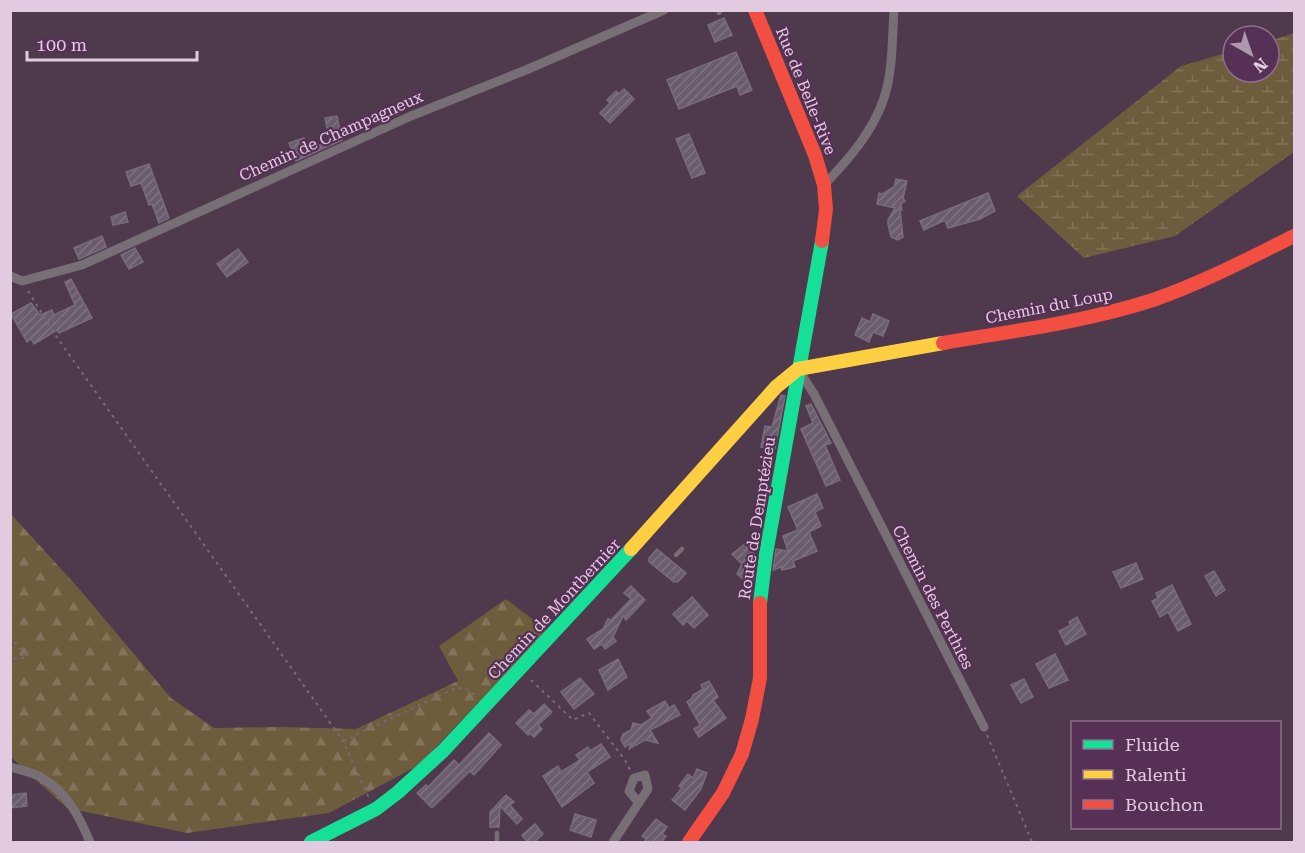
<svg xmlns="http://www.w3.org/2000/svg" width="1305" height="853" font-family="'Roboto Serif',serif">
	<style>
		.forest { fill: url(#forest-firs) }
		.wetland { fill: url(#wetland-marsh) }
		.building { fill: url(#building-hatch); stroke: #796a7d; stroke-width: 1.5 }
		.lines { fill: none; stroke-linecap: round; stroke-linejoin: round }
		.path { stroke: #756b75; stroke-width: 2; stroke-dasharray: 3 4.5; stroke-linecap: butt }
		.lane { stroke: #776e76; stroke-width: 4.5 }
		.street { stroke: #776e76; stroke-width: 9 }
		.fast { stroke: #16e098; stroke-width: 14 }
		.slow { stroke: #ffcf43; stroke-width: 14 }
		.jam { stroke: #f24e42; stroke-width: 14 }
		.labels { text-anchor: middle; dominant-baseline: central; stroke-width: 4.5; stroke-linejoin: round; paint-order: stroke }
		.street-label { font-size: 16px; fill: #e2cbe0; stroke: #573055 }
	</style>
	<defs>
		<pattern id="forest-firs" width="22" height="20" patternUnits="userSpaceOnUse" patternTransform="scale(1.5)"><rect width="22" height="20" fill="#6e5d3d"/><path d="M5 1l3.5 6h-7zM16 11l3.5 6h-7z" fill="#827359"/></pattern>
		<pattern id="wetland-marsh" width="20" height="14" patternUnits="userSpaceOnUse" patternTransform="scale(1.5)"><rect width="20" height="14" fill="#6e5d3d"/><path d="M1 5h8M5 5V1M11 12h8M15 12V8" fill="none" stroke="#827359"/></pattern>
		<pattern id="building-hatch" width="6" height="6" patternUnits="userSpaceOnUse" patternTransform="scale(1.5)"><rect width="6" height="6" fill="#6a5c6d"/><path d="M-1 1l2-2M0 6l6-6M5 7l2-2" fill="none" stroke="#7f7282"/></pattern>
	</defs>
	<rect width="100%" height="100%" fill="#4e394d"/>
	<!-- forest -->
	<polygon class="forest" points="11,514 81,591 171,698 214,728 281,727 356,729 458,681 439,646 506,599 547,630 419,765 329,813 187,833 67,808 11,757"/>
	<!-- wetland -->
	<polygon class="wetland" points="1294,33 1294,152 1175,236 1084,258 1017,196 1181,66 1233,51 1233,72 1269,72 1269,41"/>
	<!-- building -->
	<g class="building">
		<polygon points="724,18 732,35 715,42 708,25"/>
		<polygon points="736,52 752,90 740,95 737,86 679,109 667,80"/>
		<polygon points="624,89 634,99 610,123 600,113 610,103 607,100 616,91 619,94"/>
		<polygon points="337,116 342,140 296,161 289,143 304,138 308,149 330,141 330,143 325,118"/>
		<polygon points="689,134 705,173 692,178 676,139"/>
		<polygon points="149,164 169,218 159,223 152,204 149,205 141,183 131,186 126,172"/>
		<polygon points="896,179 907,181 903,198 905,201 901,204 902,210 900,209 903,237 898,240 891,237 888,224 888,220 895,208 877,204 879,193 882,194 894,187"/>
		<polygon points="988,193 995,211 980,219 948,228 945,220 924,230 920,221"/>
		<polygon points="125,212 128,222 113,225 111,217"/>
		<polygon points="102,236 106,247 79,259 74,248"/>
		<polygon points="135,248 143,262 129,269 121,255"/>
		<polygon points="238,249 248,262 227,277 217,264"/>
		<polygon points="71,279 92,318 59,333 57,330 34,344 31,339 27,342 11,314 31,303 40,315 52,310 54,315 75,305 65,282"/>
		<polygon points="873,314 889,321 883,336 873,332 869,342 855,335 862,318 870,322"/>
		<polygon points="781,395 785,396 775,449 761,447 765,426 772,427"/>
		<polygon points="811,404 831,443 825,445 840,480 826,486 801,429 813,423 806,406"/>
		<polygon points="817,494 823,508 815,512 821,526 809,532 817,551 793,561 795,567 782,570 781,567 773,570 776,549 788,551 783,536 798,530 788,507"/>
		<polygon points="745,544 757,557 752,586 737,574 742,564 732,554"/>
		<polygon points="657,549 686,573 678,582 674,582 649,562 649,558"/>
		<polygon points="1136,563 1143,579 1121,588 1113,572"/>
		<polygon points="1214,571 1225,590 1216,596 1205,576"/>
		<polygon points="1172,585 1191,624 1178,631 1168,612 1160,617 1152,601 1158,598 1156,593"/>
		<polygon points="631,586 645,600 626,620 623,616 613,637 616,641 605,649 602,644 594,649 587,639 603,629 608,619 611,620 631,599 624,593"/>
		<polygon points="692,597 708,615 694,628 687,621 683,625 673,614"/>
		<polygon points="1077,617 1086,634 1066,645 1059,631 1071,625 1069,622"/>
		<polygon points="1055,654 1068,680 1049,688 1036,664"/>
		<polygon points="618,659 627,677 608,690 599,670"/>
		<polygon points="580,678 594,694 574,709 561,692"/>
		<polygon points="1024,679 1033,697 1021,703 1011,685"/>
		<polygon points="709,681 718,697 713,700 726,718 699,737 694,729 700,725 687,702 692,698 693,695 703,689 701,685"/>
		<polygon points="665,701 669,708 674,705 680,715 650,730 658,743 645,740 629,749 631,743 625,747 621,740 623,734 631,730 633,723 641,725 652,718 647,711"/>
		<polygon points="544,704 552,712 538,725 542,729 534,737 529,733 528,735 516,723 529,710 534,714"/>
		<polygon points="489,733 501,745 474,775 470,771 432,808 417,793 426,785 428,787 454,760 459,765"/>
		<polygon points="601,744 610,757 587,772 594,783 562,807 543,776 558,766 561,772 580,760 576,755 588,747 590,751"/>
		<polygon points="697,769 707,773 701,789 685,810 672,800 682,788 679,786 688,774 693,778"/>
		<polygon points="26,793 27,806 10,808 10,795"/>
		<polygon points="506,795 514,802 510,805 522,819 517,824 500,806 499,827 490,827 490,812"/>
		<polygon points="575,814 596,820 591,837 570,830"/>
		<polygon points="656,819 667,827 662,834 666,836 661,843 643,843 646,839 642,836"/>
		<polygon points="535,824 543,834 533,843 528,843 522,835"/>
	</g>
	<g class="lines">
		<!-- path -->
		<g class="path">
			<polyline points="28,291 56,336 343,741 369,798"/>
			<polyline points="10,636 27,657 17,659 10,657"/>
			<polyline points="531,680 573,720 589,713 625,760 630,770"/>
			<polyline points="987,735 1032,842"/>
			<polyline points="343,741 456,688 465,688 476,696"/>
		</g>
		<!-- lane -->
		<g class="lane">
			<polyline points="719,13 721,10"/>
			<polyline points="676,555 682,549"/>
			<polyline points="497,842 497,833"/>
		</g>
		<!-- street -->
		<g class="street">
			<path d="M824,185c24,-25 49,-53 60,-87 9,-27 8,-59 10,-88"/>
			<polyline points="10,276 22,281 82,265 411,116 526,70 664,10"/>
			<polyline points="798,369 814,394 984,727"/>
			<path d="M10,767c11,3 23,5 32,11 25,14 38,40 48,64"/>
			<polyline points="613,842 648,789 645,775 634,778 629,791 639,803"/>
		</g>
		<!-- fast -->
		<g class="fast">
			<polyline points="760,603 766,554 822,241"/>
			<polyline points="311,842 376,809 397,793 443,751 631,549"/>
		</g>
		<!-- slow -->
		<polyline class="slow" points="631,549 776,387 798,369 943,343"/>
		<!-- jam -->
		<g class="jam">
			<polyline points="755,10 815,155 824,185 826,209 822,241"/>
			<path d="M943,343c70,-12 142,-21 210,-43 49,-17 95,-41 141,-64"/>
			<polyline points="689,842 723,793 742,754 752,719 760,678 760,603"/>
		</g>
	</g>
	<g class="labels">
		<!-- street labels -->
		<g class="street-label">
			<text transform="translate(806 91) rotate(68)">Rue de Belle-Rive</text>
			<text transform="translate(331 136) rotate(-24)">Chemin de Champagneux</text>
			<text transform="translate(1049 306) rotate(-11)">Chemin du Loup</text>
			<text transform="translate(757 518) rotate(-81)">Route de Demptézieu</text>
			<text transform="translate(933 597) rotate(63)">Chemin des Perthies</text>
			<text transform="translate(554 609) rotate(-47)">Chemin de Montbernier</text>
		</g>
	</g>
	<!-- border -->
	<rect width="1305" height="853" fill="none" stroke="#e2cbe0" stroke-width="24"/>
	<!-- legend -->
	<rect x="1071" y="721" width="210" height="108" fill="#573055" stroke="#8f6e8d" stroke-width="1.5"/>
	<rect x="1083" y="740" width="30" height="9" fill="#16e098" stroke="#8f6e8d" stroke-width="1.5"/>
	<text x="1125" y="751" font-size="18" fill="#e2cbe0">Fluide</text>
	<rect x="1083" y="770" width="30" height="9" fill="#ffcf43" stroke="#8f6e8d" stroke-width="1.5"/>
	<text x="1125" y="781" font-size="18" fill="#e2cbe0">Ralenti</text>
	<rect x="1083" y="800" width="30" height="9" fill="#f24e42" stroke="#8f6e8d" stroke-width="1.5"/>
	<text x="1125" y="811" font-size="18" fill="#e2cbe0">Bouchon</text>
	<!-- north arrow -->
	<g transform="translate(1251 54) rotate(140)"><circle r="28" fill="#573055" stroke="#8f6e8d" stroke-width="1.5"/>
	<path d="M0-4.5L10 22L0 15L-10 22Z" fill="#ae98ad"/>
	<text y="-9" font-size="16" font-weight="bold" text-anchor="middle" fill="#e2cbe0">N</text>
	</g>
	<!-- scale -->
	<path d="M27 51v9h170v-9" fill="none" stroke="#e2cbe0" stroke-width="3"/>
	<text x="36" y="51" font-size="18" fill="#e2cbe0" stroke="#573055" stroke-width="4.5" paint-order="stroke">100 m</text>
</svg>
